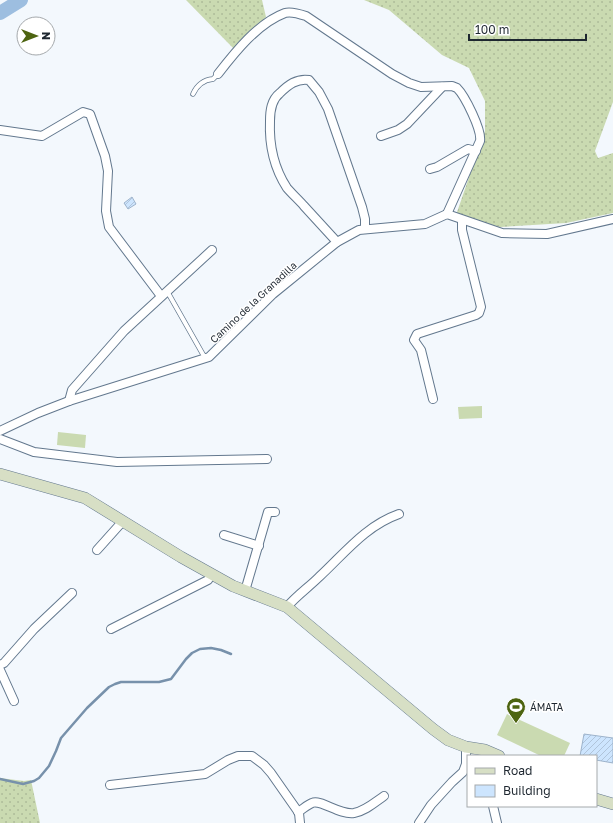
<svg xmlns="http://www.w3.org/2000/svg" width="613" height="823" font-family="'Golos Text',sans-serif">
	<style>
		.grass { fill: url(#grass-dots) }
		.pitch { fill: #cadab1 }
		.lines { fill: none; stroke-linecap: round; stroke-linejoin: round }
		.stream { stroke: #7791ab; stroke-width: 2.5 }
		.river { stroke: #9dbee0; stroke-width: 14 }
		.building { fill: url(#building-hatch); stroke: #9db3cb }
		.lane-casing { stroke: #63788e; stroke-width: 5.5 }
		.street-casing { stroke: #63788e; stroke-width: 10 }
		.secondary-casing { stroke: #63788e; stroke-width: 12 }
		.lane { stroke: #fff; stroke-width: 4 }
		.street { stroke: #fff; stroke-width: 8 }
		.secondary { stroke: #d7dfc5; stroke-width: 11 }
		.labels { text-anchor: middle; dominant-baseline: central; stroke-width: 3; stroke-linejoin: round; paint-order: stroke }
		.street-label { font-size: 10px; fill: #1e2730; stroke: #fff }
		.poi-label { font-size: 10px; fill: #1e2730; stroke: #fff; text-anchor: start }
	</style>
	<defs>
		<pattern id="grass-dots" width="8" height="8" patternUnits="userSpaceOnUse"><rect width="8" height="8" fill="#cadab1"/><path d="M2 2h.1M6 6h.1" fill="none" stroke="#adbb99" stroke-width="1.8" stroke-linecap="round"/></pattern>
		<pattern id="building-hatch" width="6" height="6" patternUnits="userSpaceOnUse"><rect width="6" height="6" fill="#cde5fe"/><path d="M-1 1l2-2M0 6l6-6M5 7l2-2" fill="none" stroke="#b0c4da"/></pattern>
	</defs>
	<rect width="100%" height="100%" fill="#f3f8fd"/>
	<!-- grass -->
	<g class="grass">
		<polygon points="186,0 262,0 266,17 234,49"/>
		<polygon points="364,0 613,0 613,102 595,151 598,158 613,153 613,213 566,223 500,227 456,215 485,131 485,101 469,68 442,55 389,10"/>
		<polygon points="0,778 24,781 31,780 40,823 0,823"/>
	</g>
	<!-- pitch -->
	<g class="pitch">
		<polygon points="482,406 482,418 459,419 458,407"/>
		<polygon points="58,432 86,435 85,448 57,445"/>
		<polygon points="507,714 570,743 564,756 541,756 497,735"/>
	</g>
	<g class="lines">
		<!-- stream -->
		<polyline class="stream" points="0,779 23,784 34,781 39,778 49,766 56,751 61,738 87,708 109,687 115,684 121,682 159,682 171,679 186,659 192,653 200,649 211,648 221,650 231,654"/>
		<!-- river -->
		<polyline class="river" points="0,13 21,0"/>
	</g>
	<!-- building -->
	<g class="building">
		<polygon points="132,197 136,204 128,209 124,203"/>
		<polygon points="584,734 613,738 613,763 596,760 596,756 580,756"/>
	</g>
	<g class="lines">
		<defs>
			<g id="lane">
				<path d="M193,94c4,-9 10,-14 20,-15l5,-5"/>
				<polyline points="167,291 205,358"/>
			</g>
			<g id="street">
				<path d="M218,74c17,-22 40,-51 67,-61 6,-2 15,1 21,3l86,58 17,9 12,4 31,-1 5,2c8,8 25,42 23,53l-33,73"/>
				<polyline points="0,130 42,136 83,112 90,114 105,156 108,171 106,211 109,227 161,296"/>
				<polyline points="381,136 398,130 407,124 442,87"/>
				<polyline points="430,169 437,167 468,149 476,151"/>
				<path d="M337,242c-11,-12 -22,-24 -33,-36 -5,-6 -12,-12 -17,-18 -13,-20 -18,-44 -17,-67 0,-10 1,-21 10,-28 8,-8 17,-15 29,-13l10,12 9,17 34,98 3,12v10"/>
				<polyline points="433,399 421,350 414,340 417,334 476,315 479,313 481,307 462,230 462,220"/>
				<polyline points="69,401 72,390 124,331 212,250"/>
				<polyline points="0,431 38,413 69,401 209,357 273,294 337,242 359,230 425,224 447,214 502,233 547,234 613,219"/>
				<polyline points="0,439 34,452 117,462 267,459"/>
				<polyline points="224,535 259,546"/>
				<polyline points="97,550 123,521"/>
				<polyline points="245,591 268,512 275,512"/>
				<path d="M287,607c9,-11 22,-20 32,-30 25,-23 46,-51 80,-63"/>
				<polyline points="111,629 208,580 212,574"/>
				<polyline points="0,665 4,663 34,629 72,593"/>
				<polyline points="0,670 14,701"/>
				<polyline points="110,785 205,774 228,760 238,756 252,756 264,765 271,773 299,813 300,823"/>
				<polyline points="493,806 497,823"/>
				<path d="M298,812c5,-3 9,-7 14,-9 9,-4 27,12 42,10 11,-2 20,-10 30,-17"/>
				<polyline points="419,823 431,805 452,782 463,772 466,764 466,747"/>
			</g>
			<g id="secondary">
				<polyline points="0,474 85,498 181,557 233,586 287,607 433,729 448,740 466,747 485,750 499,756"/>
				<polyline points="596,799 613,804"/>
			</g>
		</defs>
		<!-- lane casing -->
		<use href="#lane" class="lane-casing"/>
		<!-- street casing -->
		<use href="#street" class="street-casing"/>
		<!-- secondary casing -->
		<use href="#secondary" class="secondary-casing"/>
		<!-- lane -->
		<use href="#lane" class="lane"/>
		<!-- street -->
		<use href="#street" class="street"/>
		<!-- secondary -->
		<use href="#secondary" class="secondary"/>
	</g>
	<!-- icons -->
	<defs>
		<symbol id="stadium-pin" viewBox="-11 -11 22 30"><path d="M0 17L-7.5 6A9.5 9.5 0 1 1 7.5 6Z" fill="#4d6411" stroke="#fff"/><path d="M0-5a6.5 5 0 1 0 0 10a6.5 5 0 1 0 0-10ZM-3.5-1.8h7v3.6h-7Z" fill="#fff"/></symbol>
	</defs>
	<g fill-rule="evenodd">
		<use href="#stadium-pin" x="505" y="696" width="22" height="30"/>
	</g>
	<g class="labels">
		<!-- street labels -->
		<g class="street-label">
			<text transform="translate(253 302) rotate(-43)">Camino de la Granadilla</text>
		</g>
		<!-- poi labels -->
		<g class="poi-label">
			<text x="530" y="707">ÁMATA</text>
		</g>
	</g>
	<!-- legend -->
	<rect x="467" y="755" width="130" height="52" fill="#ffffff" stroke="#a5a9ac"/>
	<rect x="475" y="768" width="20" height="6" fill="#d7dfc5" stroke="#a5a9ac"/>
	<text x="503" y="775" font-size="12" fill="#1e2730">Road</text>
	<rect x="475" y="785" width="20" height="12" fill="#cde5fe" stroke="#a5a9ac"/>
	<text x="503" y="795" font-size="12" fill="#1e2730">Building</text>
	<!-- north arrow -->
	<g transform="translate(36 36) rotate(90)"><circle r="19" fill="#ffffff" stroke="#a5a9ac"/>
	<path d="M0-3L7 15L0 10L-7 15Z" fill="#4d6411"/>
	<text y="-6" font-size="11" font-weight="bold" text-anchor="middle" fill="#1e2730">N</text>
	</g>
	<!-- scale -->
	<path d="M469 34v6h117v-6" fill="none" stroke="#1e2730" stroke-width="2"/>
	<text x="475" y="34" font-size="12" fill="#1e2730" stroke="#ffffff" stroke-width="3" paint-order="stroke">100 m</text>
</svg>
